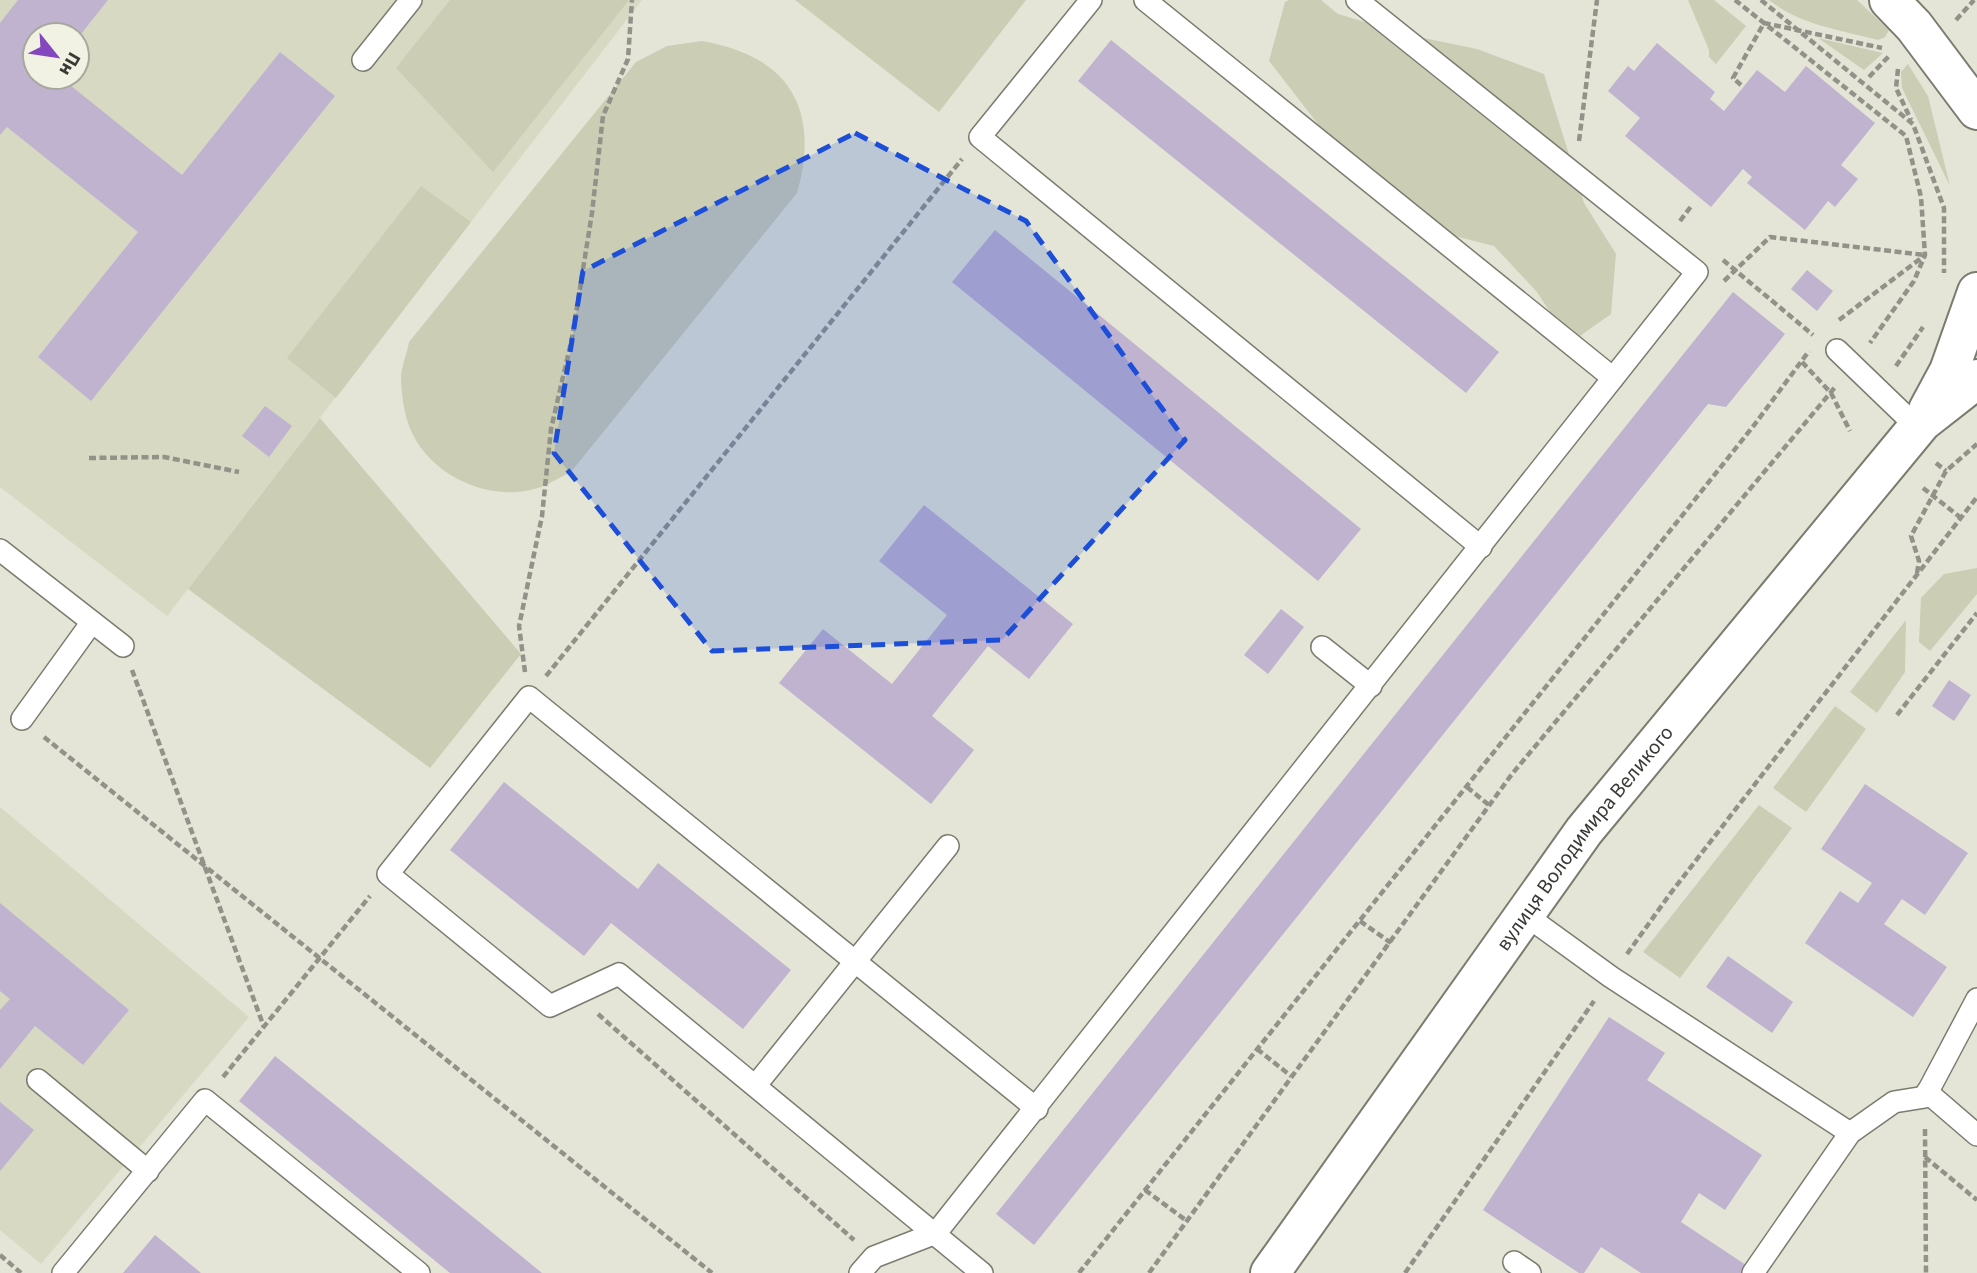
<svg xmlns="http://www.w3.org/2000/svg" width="1977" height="1273" font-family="'Source Sans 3',sans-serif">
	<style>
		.built { fill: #d8d9c3; fill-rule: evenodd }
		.green { fill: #cccdb5 }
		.building { fill: #bfb3cf }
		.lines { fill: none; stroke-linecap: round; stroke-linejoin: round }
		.lane-casing { stroke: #7b7c6f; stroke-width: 24 }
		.secondary-casing { stroke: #7b7c6f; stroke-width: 42 }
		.path { stroke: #919288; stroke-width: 4.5; stroke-dasharray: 7 3.5; stroke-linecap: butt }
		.lane { stroke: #fff; stroke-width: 21 }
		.secondary { stroke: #fff; stroke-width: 38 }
		.marked { fill: #1d4ed8; fill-opacity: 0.2; stroke: #1d4ed8; stroke-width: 5; stroke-dasharray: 14 9; stroke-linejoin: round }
		.labels { text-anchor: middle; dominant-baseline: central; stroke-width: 5; stroke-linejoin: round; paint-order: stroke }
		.street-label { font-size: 21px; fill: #3a3a35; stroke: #f1f2e3 }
	</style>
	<rect width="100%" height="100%" fill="#e4e5d6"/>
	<!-- built -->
	<g class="built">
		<path d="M0,0h642l-475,616 -167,-129zM35,35h42v42h-42z"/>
		<polygon points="0,807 249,1017 41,1264 0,1230"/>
	</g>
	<!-- green -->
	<g class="green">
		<polygon points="450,0 629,0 493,172 396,68"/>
		<polygon points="795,0 1026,0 939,112"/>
		<polygon points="1289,0 1321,0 1338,14 1409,35 1477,49 1544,74 1584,203 1616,254 1611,314 1570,343 1537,292 1494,246 1435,231 1342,155 1269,61 1285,2"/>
		<polygon points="1688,0 1714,0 1746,26 1716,64 1709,57 1709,50"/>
		<path d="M1769,0h88l32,30 -4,7 -7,3c-38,-10 -78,-15 -109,-40z"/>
		<polygon points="1818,38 1883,53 1864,70"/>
		<path d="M702,41c87,15 119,68 95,152l-227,280c-10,4 -19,10 -29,14 -44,16 -100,-6 -124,-45 -12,-19 -15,-41 -16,-63 0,-12 6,-25 8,-37l227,-280 31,-16z"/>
		<polygon points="1908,64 1928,96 1950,186 1902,88 1901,72"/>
		<polygon points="421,186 471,222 336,398 287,358"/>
		<polygon points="320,418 521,654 430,768 188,589"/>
		<polygon points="1977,568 1977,594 1930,651 1919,642 1921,598 1944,574"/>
		<polygon points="1906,620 1905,672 1877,713 1850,692"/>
		<polygon points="1835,706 1866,729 1806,812 1773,788"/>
		<polygon points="1759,805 1792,828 1680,978 1643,952"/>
	</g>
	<!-- building -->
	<g class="building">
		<polygon points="18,0 108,0 77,39 77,35 35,35 35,77 60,77 182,175 280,52 335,96 91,401 38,357 138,232 7,127 0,135 0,23"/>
		<polygon points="1111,40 1499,352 1466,393 1078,81"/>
		<polygon points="1657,43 1715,92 1710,99 1724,111 1757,70 1785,92 1806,66 1875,123 1841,165 1858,179 1835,207 1828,201 1805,230 1747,183 1752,177 1743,169 1711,207 1625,136 1640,118 1608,91 1628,66 1634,71"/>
		<polygon points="995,230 1361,529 1318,581 952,282"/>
		<polygon points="1807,270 1833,291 1817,311 1791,289"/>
		<polygon points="1733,292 1785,334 1726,407 1708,404 1034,1245 996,1214"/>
		<polygon points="265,406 292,426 269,457 242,436"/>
		<polygon points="924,505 1073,624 1029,679 988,646 932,716 974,750 931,804 779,683 823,629 892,684 947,615 879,561"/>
		<polygon points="1281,609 1304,627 1268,674 1244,655"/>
		<polygon points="1949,680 1971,695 1954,721 1932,706"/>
		<polygon points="504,782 638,889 658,863 791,970 743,1029 611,923 584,956 450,850"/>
		<polygon points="1865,784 1968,853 1925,915 1902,899 1884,924 1947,967 1913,1017 1805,943 1840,891 1858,903 1872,883 1821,849"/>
		<polygon points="0,903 129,1010 83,1065 35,1026 0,1069 0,1010 10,999 0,991"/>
		<polygon points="1728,956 1793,1002 1772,1033 1706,987"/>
		<polygon points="1609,1017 1665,1053 1647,1080 1762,1155 1725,1210 1699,1193 1681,1222 1746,1265 1741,1273 1641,1273 1601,1247 1584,1273 1579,1273 1483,1210"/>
		<polygon points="275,1056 542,1273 450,1273 239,1101"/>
		<polygon points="0,1102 34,1130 0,1171"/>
		<polygon points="155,1235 201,1273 123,1273"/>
	</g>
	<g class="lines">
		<defs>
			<g id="lane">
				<polyline points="1091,0 980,137 1481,547"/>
				<polyline points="1145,0 1613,378"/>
				<polyline points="363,60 411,0"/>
				<polyline points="1837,350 1917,427"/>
				<polyline points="0,550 123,646"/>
				<polyline points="1322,647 1371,686"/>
				<polyline points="22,719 92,622"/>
				<polyline points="1524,914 1611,977 1850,1133"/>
				<polyline points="38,1080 148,1171"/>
				<polyline points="756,1085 948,846"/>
				<polyline points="1927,1092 1977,1135"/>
				<polyline points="1514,1262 1530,1273"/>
				<polyline points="63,1273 205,1100 419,1273"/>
				<polyline points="860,1273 874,1257 936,1233 1697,272 1357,0"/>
				<polyline points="982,1273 619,974 550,1006 388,874 529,697 1037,1109"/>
				<polyline points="1753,1273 1850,1133 1894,1102 1925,1097 1977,999"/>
			</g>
			<g id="secondary">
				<polyline points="1889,0 1914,26 1977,110"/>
				<polyline points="1928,410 1949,371 1977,292"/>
				<path id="s1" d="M1270,1273l314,-442 338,-409 55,-43"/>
			</g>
		</defs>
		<!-- lane casing -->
		<use href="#lane" class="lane-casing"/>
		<!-- secondary casing -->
		<use href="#secondary" class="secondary-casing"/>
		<!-- path -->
		<g class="path">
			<polyline points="1735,0 1906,136 1921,197 1925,255 1914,281 1870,343"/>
			<polyline points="1761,0 1913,124 1944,208 1944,273"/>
			<polyline points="1956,20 1974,0"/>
			<polyline points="1898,69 1896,88 1911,120"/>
			<polyline points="1869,77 1890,55"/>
			<polyline points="1741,85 1733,78 1764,23 1882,48"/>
			<polyline points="1579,141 1597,0"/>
			<polyline points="1680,221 1692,205"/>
			<polyline points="1723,260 1813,335"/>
			<polyline points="1724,281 1770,237 1925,255"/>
			<polyline points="1839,320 1924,256"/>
			<polyline points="1802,362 1831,393 1850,431"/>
			<polyline points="1896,366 1923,327"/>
			<polyline points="89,458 164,457 239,472"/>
			<polyline points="1936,463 1946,471"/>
			<polyline points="1923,488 1961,518"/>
			<polyline points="1917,573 1919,561 1911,536 1946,471 1977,444"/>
			<polyline points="132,670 264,1027"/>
			<polyline points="525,672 519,626 542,516 551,429 572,338 592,213 603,116 628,59 632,0"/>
			<polyline points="546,676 962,159"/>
			<polyline points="1897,715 1977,613"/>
			<polyline points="44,737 712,1273"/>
			<polyline points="1467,787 1490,806"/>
			<polyline points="1360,921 1391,943"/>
			<polyline points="1627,954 1670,894 1977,497"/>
			<polyline points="598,1014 854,1240"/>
			<polyline points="1257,1049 1291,1076"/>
			<polyline points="223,1077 370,896"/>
			<polyline points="1925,1129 1926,1273"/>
			<polyline points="1925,1157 1977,1200"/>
			<polyline points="1145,1190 1187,1221"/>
			<polyline points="0,1255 21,1273"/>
			<polyline points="1079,1273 1755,424 1809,351"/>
			<polyline points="1149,1273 1512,774 1836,386"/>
			<polyline points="1405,1273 1594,1001"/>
		</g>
		<!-- lane -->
		<use href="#lane" class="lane"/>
		<!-- secondary -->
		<use href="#secondary" class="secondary"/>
	</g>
	<!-- marked area -->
	<path class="marked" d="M855,133l171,88 159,219 -183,200 -290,11 -158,-198 29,-182z"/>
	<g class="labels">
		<!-- street labels -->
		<g class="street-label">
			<text stroke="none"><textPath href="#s1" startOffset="537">вулиця Володимира Великого</textPath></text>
		</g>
	</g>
	<!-- north arrow -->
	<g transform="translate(56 56) rotate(120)"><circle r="33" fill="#f1f2e3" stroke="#a8a89d" stroke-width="2"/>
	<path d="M0-5L12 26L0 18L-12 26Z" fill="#8447bd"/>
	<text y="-10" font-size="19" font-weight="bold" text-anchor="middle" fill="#3a3a35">Пн</text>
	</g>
</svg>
